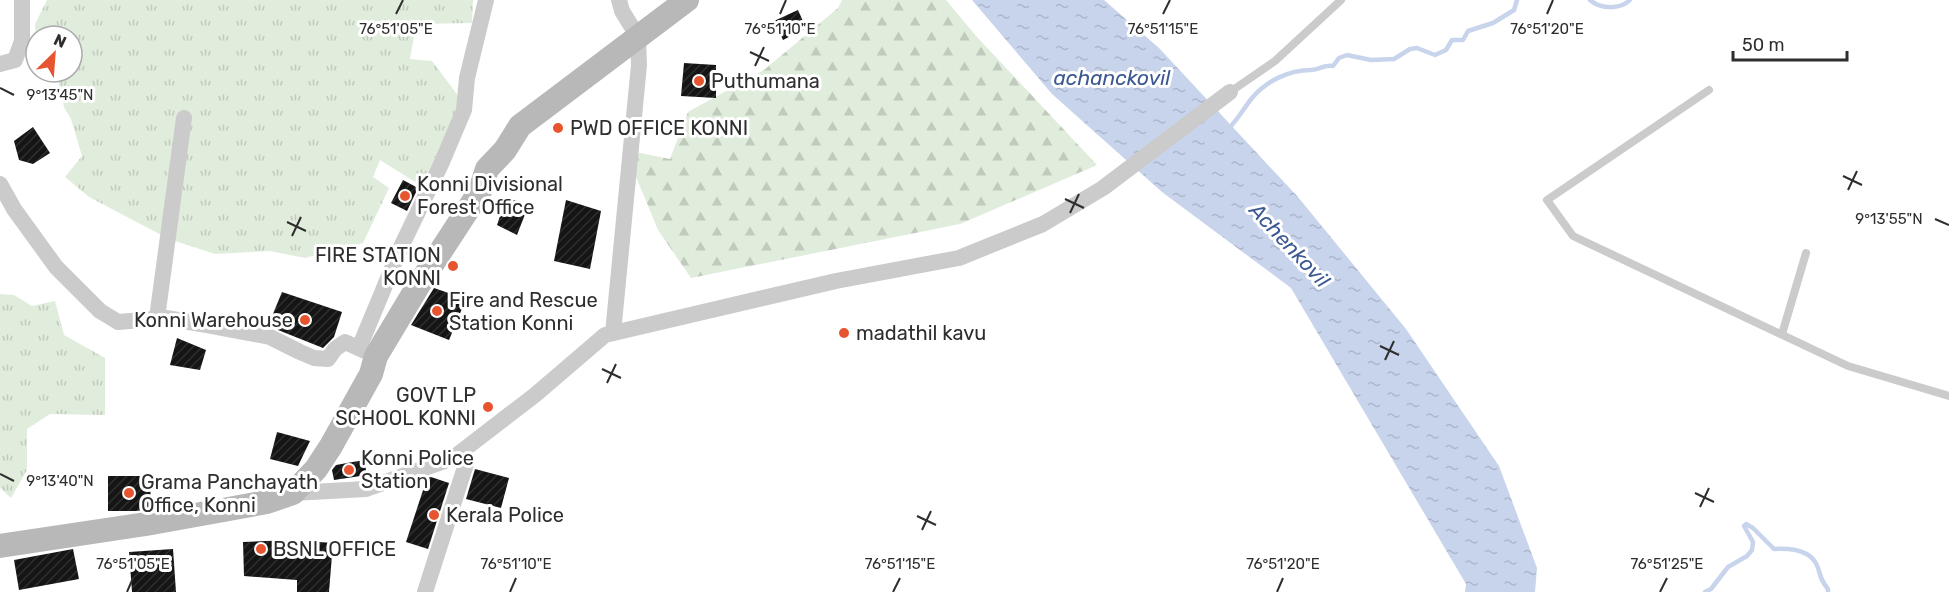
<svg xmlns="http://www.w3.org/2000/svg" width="1949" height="592" font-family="Rubik,sans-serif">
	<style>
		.grass { fill: url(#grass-tufts) }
		.forest { fill: url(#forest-firs) }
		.water { fill: url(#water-ripples) }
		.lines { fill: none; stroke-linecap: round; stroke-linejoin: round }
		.stream { stroke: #c8d4ec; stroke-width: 4.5 }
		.building { fill: url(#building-hatch) }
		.lane { stroke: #cbcbcb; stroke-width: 8 }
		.street { stroke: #cbcbcb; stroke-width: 16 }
		.secondary { stroke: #b8b8b8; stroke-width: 24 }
		.ticks { fill: none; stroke: #2e2e2e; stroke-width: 2 }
		.poi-dot { fill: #e6552f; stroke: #fff; stroke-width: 2 }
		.labels { text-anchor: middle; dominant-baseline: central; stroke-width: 6; stroke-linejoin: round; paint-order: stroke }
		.poi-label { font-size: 20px; fill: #2e2e2e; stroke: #fff; text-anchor: start }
		.water-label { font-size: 21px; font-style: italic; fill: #3c5891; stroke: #fff }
		.ticks-label { font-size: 15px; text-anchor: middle; fill: #2e2e2e; stroke: #fff; stroke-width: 6; stroke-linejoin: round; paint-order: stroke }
	</style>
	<defs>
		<pattern id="grass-tufts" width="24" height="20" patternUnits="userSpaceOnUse" patternTransform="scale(1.5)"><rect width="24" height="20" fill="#e0ecdc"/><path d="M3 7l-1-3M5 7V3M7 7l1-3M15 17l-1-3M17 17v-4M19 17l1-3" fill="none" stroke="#c0cbbd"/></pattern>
		<pattern id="forest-firs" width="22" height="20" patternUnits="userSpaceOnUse" patternTransform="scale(1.5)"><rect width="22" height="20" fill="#e0ecdc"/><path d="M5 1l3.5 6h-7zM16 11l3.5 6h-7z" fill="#c0cbbd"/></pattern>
		<pattern id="water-ripples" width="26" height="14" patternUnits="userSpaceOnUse" patternTransform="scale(1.5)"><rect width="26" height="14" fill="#c8d4ec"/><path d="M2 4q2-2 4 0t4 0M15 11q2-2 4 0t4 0" fill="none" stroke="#acb6cb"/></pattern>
		<pattern id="building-hatch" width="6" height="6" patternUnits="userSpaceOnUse" patternTransform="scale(1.5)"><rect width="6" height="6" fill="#151515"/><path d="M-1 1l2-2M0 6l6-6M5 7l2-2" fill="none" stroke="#2f2f2f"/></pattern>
	</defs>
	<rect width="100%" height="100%" fill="#fff"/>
	<!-- grass -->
	<g class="grass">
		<polygon points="47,0 473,0 472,23 416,24 410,59 432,61 459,97 458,120 420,185 380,160 373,177 389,188 363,243 305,258 270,251 215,254 169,239 89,197 65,177 82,156 71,119 64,107 58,80 49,72 72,72 72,36 36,36 36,60 35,24"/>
		<polygon points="0,294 14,295 32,306 55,301 64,335 105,358 105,415 50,414 27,429 27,470 11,498 0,488"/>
	</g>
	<!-- forest -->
	<polygon class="forest" points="842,0 946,0 977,37 1097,165 960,224 691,278 658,230 625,150 670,159 688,112 764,70 838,8"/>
	<!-- water -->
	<polygon class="water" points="972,0 1104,0 1159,48 1298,197 1406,329 1499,466 1537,568 1535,592 1465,592 1466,584 1291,288 1162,192 1052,94"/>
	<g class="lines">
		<!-- stream -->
		<g class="stream">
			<path d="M1590,0c10,9 30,10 40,0"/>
			<path d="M1229,128c9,-9 15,-20 23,-30 14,-17 37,-28 59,-28 9,0 13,-6 22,-4l6,-8 8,-3 24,5 23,-1 16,-10 7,-1 18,7 11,-5 6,-10h11l5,-9 25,-8 21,-13 3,-10"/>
			<path d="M1705,592l6,-3 17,-22 19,-11 5,-6 1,-8 -9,-16 2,-2 7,4 21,21c16,-1 38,0 44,19 3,9 3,13 10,21v3"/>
		</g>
	</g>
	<!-- building -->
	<g class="building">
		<polygon points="798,10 806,28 783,40 774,21"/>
		<polygon points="684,63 716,65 716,98 681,96"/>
		<polygon points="33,127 50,153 33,164 19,160 14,141"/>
		<polygon points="403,180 418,188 407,211 391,203"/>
		<polygon points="506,198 529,204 517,235 497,225"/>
		<polygon points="566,200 601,211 590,269 554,261"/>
		<polygon points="434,288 466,299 449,340 411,325"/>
		<polygon points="282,292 342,312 334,337 323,348 268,326"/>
		<polygon points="177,338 206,350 200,370 170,365"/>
		<polygon points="277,432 310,441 298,466 270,459"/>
		<polygon points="364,460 367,475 334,480 332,470 336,465"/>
		<polygon points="475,469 509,478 501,508 466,499"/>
		<polygon points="108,476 150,476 151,509 136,511 108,511"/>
		<polygon points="431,477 449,483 428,549 406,542 427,478"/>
		<polygon points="292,540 333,543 329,592 297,592 297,580 244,576 243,542"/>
		<polygon points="73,549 79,579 19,590 14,560"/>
		<polygon points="173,549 176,592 132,592 129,552"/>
	</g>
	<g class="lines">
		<!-- lane -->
		<g class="lane">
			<polyline points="1709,90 1547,200 1573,236 1848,366 1949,396"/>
			<polyline points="1230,92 1275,61 1341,0"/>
			<polyline points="1782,334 1806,253"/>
		</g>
		<!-- street -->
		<g class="street">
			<polyline points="0,64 15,60 22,41 22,0"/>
			<polyline points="0,184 14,209 56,267 100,311 118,322 166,318 207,325 270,337 300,352 314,358 328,359 335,349 345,342 376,356"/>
			<polyline points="157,318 184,118"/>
			<polyline points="613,333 639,65 638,37 622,11 619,0"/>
			<polyline points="359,348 401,247 442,162 464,110 467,78 486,0"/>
			<polyline points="293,493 366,489 453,458 535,395 605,335 836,281 959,258 1043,224 1103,188 1230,92"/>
			<polyline points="425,592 466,464"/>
		</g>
		<!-- secondary -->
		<polyline class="secondary" points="0,546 146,524 267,502 293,493 316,469 331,446 371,374 376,356 418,286 480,191 487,169 505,150 520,126 687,0"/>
	</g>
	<!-- ticks -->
	<path class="ticks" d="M396,14l7,-14M780,14l6,-14M1163,14l7,-14M1547,14l6,-14M750,52l19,9M755,66l9,-19M0,88l14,7M1843,176l19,9M1848,190l9,-19M1065,199l19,9M1070,213l9,-19M1935,219l14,6M287,222l19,9M292,236l9,-19M1380,346l19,9M1385,360l9,-19M602,369l19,9M607,383l9,-19M0,474l14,7M1695,493l19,9M1700,507l9,-19M917,516l19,9M922,530l9,-19M127,592l6,-14M510,592l6,-14M893,592l7,-14M1277,592l6,-14M1660,592l7,-14"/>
	<!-- markers -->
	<g class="poi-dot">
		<circle cx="699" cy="81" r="6"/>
		<circle cx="558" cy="128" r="6"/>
		<circle cx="405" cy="196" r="6"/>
		<circle cx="453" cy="266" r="6"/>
		<circle cx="437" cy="311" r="6"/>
		<circle cx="305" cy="320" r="6"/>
		<circle cx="844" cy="333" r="6"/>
		<circle cx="488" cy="407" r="6"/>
		<circle cx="349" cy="470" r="6"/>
		<circle cx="129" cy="493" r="6"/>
		<circle cx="434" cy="515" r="6"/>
		<circle cx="261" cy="549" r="6"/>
	</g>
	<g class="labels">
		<!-- poi labels -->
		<g class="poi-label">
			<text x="711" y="81">Puthumana</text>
			<text x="570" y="128">PWD OFFICE KONNI</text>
			<text x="417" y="184">Konni Divisional<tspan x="417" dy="23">Forest Office</tspan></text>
			<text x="441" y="255" text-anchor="end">FIRE STATION<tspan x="441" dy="23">KONNI</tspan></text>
			<text x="449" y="300">Fire and Rescue<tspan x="449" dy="23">Station Konni</tspan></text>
			<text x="293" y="320" text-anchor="end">Konni Warehouse</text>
			<text x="856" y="333">madathil kavu</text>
			<text x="476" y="395" text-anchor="end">GOVT LP<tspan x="476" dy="23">SCHOOL KONNI</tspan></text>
			<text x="361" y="458">Konni Police<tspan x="361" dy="23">Station</tspan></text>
			<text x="141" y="482">Grama Panchayath<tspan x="141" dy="23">Office, Konni</tspan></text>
			<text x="446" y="515">Kerala Police</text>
			<text x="273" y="549">BSNL OFFICE</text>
		</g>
		<!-- water labels -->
		<g class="water-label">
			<text x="1112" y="77">achanckovil</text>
			<text transform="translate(1290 245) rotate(47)">Achenkovil</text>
		</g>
	</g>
	<g class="ticks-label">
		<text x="396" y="34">76°51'05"E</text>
		<text x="780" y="34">76°51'10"E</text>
		<text x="1163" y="34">76°51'15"E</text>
		<text x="1547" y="34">76°51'20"E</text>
		<text x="60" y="100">9°13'45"N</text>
		<text x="1889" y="224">9°13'55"N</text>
		<text x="60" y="486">9°13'40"N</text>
		<text x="133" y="569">76°51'05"E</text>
		<text x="516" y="569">76°51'10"E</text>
		<text x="900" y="569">76°51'15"E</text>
		<text x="1283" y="569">76°51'20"E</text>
		<text x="1667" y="569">76°51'25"E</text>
	</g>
	<!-- north arrow -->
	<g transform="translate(54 54) rotate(25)"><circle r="28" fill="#ffffff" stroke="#ababab" stroke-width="1.5"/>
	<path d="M0-4.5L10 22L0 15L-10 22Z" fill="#e6552f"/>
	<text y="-9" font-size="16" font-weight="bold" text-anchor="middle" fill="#2e2e2e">N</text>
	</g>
	<!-- scale -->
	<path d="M1733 51v9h114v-9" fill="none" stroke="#2e2e2e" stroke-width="3"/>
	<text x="1742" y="51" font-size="18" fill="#2e2e2e" stroke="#ffffff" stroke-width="4.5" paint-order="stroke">50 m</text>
</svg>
